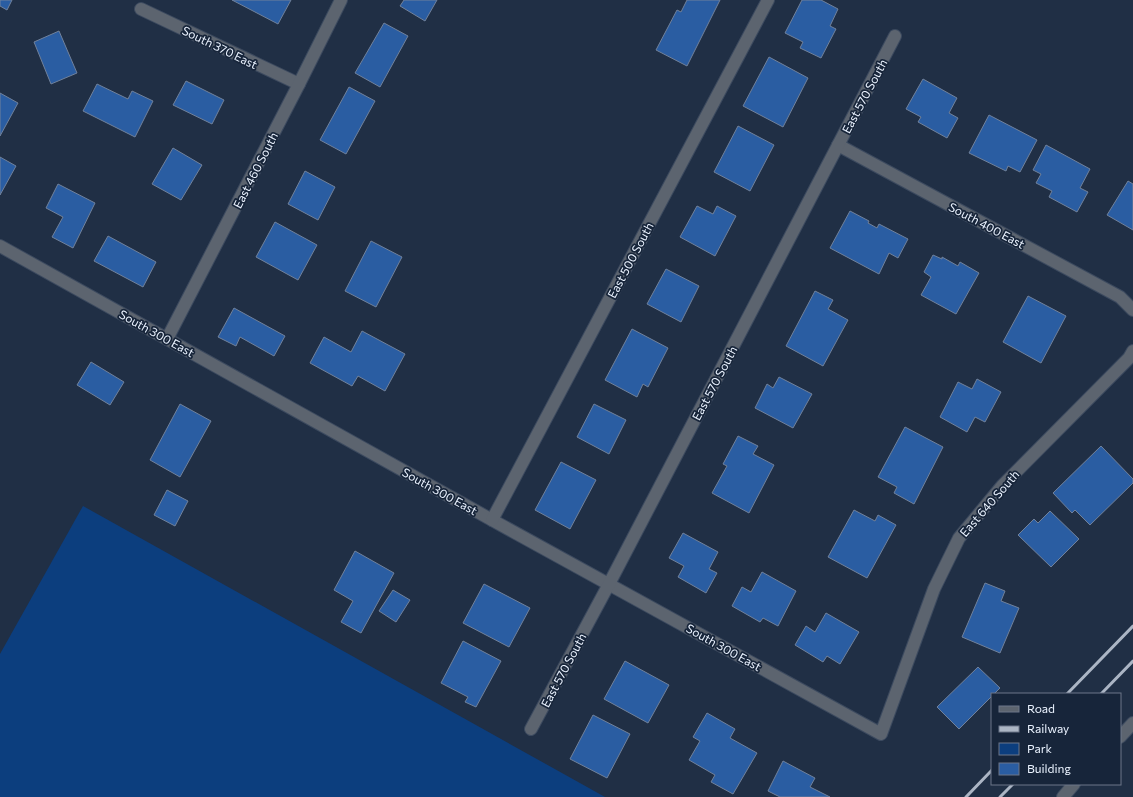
<svg xmlns="http://www.w3.org/2000/svg" width="1133" height="797" font-family="Commissioner,sans-serif">
	<style>
		.green { fill: #0c3e7e }
		.building { fill: #2a5da2; stroke: #70819b }
		.lines { fill: none; stroke-linecap: round; stroke-linejoin: round }
		.minor-casing { stroke: #3c4a5f; stroke-width: 14 }
		.minor { stroke: #5c646f; stroke-width: 12 }
		.rail { stroke: #abb5c4; stroke-width: 3 }
		.labels { text-anchor: middle; dominant-baseline: central; stroke-width: 3.5; stroke-linejoin: round; paint-order: stroke }
		.street-label { font-size: 12px; fill: #ebf3ff; stroke: #17253a }
	</style>
	<rect width="100%" height="100%" fill="#202f45"/>
	<!-- green -->
	<polygon class="green" points="83,506 605,797 0,797 0,654"/>
	<!-- building -->
	<g class="building">
		<polygon points="0,0 12,0 7,10 0,6"/>
		<polygon points="232,0 291,0 278,24"/>
		<polygon points="404,0 437,0 425,21 400,6"/>
		<polygon points="687,0 720,0 687,66 656,50 677,10 681,12"/>
		<polygon points="802,0 821,0 838,9 830,26 836,29 821,58 800,48 803,42 785,33"/>
		<polygon points="384,23 408,36 380,87 355,73"/>
		<polygon points="59,31 77,73 51,84 34,42"/>
		<polygon points="769,57 808,78 783,127 743,106"/>
		<polygon points="923,79 957,98 949,113 958,118 947,138 918,122 921,117 906,109"/>
		<polygon points="186,81 224,100 212,124 173,105"/>
		<polygon points="97,84 128,99 132,91 153,101 135,137 83,111"/>
		<polygon points="349,87 375,101 346,154 320,140"/>
		<polygon points="0,93 18,103 0,136"/>
		<polygon points="989,115 1037,140 1020,172 1008,166 1006,171 969,153"/>
		<polygon points="738,126 774,145 750,191 714,172"/>
		<polygon points="1046,145 1090,169 1080,188 1088,192 1077,212 1049,197 1052,191 1036,183 1041,174 1033,170"/>
		<polygon points="173,148 202,165 181,200 152,184"/>
		<polygon points="0,157 16,166 0,195"/>
		<polygon points="305,171 335,187 318,220 288,204"/>
		<polygon points="1128,181 1133,184 1133,230 1107,215"/>
		<polygon points="58,184 95,203 73,248 52,237 63,217 46,208"/>
		<polygon points="697,206 713,214 717,206 736,216 715,256 680,237"/>
		<polygon points="850,211 869,221 868,223 877,228 879,224 908,239 898,258 889,253 879,274 830,248"/>
		<polygon points="275,222 317,245 298,280 256,257"/>
		<polygon points="108,236 156,262 143,287 94,261"/>
		<polygon points="371,241 402,257 376,307 345,291"/>
		<polygon points="933,255 942,259 942,257 958,266 960,262 979,273 956,314 921,295 931,277 924,272"/>
		<polygon points="666,269 699,286 681,322 647,304"/>
		<polygon points="815,291 833,300 828,309 848,320 823,366 786,346"/>
		<polygon points="1028,296 1066,316 1041,363 1003,342"/>
		<polygon points="234,308 285,336 274,356 240,337 236,346 218,337"/>
		<polygon points="632,329 668,348 648,387 643,384 637,397 605,380"/>
		<polygon points="362,331 405,354 385,391 358,376 352,386 310,363 324,337 351,352"/>
		<polygon points="91,362 124,382 110,405 77,385"/>
		<polygon points="779,377 812,394 793,428 755,408 767,384 773,388"/>
		<polygon points="977,379 1001,392 985,422 975,417 967,432 940,417 958,382 972,389"/>
		<polygon points="180,404 211,421 180,477 150,460"/>
		<polygon points="594,404 626,420 609,454 577,437"/>
		<polygon points="905,427 943,447 914,504 894,493 897,487 878,477"/>
		<polygon points="738,436 758,446 753,454 774,465 749,513 712,493 727,466 723,464"/>
		<polygon points="1101,446 1133,479 1133,483 1090,525 1075,510 1072,513 1053,493"/>
		<polygon points="561,462 596,480 570,529 535,510"/>
		<polygon points="167,490 188,501 175,526 154,515"/>
		<polygon points="854,510 875,521 878,515 896,525 867,578 828,557"/>
		<polygon points="1050,511 1079,539 1051,567 1018,535 1034,519 1038,523"/>
		<polygon points="683,533 718,552 709,569 717,573 706,593 678,577 684,566 669,558"/>
		<polygon points="355,551 394,573 361,633 341,622 353,601 334,590"/>
		<polygon points="762,572 796,591 778,626 763,618 760,622 732,606 742,587 751,592"/>
		<polygon points="985,583 1005,591 1001,601 1019,608 1000,653 962,637"/>
		<polygon points="484,584 530,608 509,647 463,623"/>
		<polygon points="393,590 410,600 396,622 379,611"/>
		<polygon points="826,613 859,632 840,664 827,656 823,662 795,645 806,626 815,632"/>
		<polygon points="463,641 501,661 476,707 465,702 468,697 441,683"/>
		<polygon points="625,661 669,685 648,723 604,699"/>
		<polygon points="978,667 1000,688 994,694 992,694 992,696 959,729 937,707"/>
		<polygon points="707,713 735,729 730,738 757,753 733,794 711,782 715,775 689,760 700,741 693,737"/>
		<polygon points="593,715 630,734 607,778 570,759"/>
		<polygon points="783,761 815,778 810,787 830,797 780,797 768,791"/>
	</g>
	<g class="lines">
		<defs>
			<g id="minor">
				<polyline points="141,9 299,84"/>
				<polyline points="838,145 1120,297 1133,310"/>
				<polyline points="0,246 492,520 881,734 934,589 959,538 1002,486 1129,358 1133,351"/>
				<polyline points="167,339 299,84 341,0"/>
				<polyline points="492,520 768,0"/>
				<polyline points="531,729 609,584 895,36"/>
				<polyline points="1120,737 1133,723"/>
				<polyline points="1063,797 1074,784"/>
			</g>
		</defs>
		<!-- minor casing -->
		<use href="#minor" class="minor-casing"/>
		<!-- minor -->
		<use href="#minor" class="minor"/>
		<!-- rail -->
		<g class="rail">
			<polyline points="1067,694 1133,626"/>
			<polyline points="1101,694 1133,661"/>
			<polyline points="966,797 992,770"/>
			<polyline points="1000,797 1013,784"/>
		</g>
	</g>
	<g class="labels">
		<!-- street labels -->
		<g class="street-label">
			<text transform="translate(220 47) rotate(26)">South 370 East</text>
			<text transform="translate(864 96) rotate(-62)">East 570 South</text>
			<text transform="translate(255 170) rotate(-63)">East 460 South</text>
			<text transform="translate(987 225) rotate(28)">South 400 East</text>
			<text transform="translate(630 260) rotate(-62)">East 500 South</text>
			<text transform="translate(157 333) rotate(29)">South 300 East</text>
			<text transform="translate(714 383) rotate(-62)">East 570 South</text>
			<text transform="translate(440 491) rotate(29)">South 300 East</text>
			<text transform="translate(989 503) rotate(-49)">East 640 South</text>
			<text transform="translate(724 647) rotate(29)">South 300 East</text>
			<text transform="translate(563 670) rotate(-62)">East 570 South</text>
		</g>
	</g>
	<!-- legend -->
	<rect x="991" y="693" width="130" height="92" fill="#17253a" stroke="#6c7789"/>
	<rect x="999" y="706" width="20" height="6" fill="#5c646f" stroke="#6c7789"/>
	<text x="1027" y="713" font-size="12" fill="#ebf3ff">Road</text>
	<rect x="999" y="726" width="20" height="6" fill="#abb5c4" stroke="#6c7789"/>
	<text x="1027" y="733" font-size="12" fill="#ebf3ff">Railway</text>
	<rect x="999" y="743" width="20" height="12" fill="#0c3e7e" stroke="#6c7789"/>
	<text x="1027" y="753" font-size="12" fill="#ebf3ff">Park</text>
	<rect x="999" y="763" width="20" height="12" fill="#2a5da2" stroke="#6c7789"/>
	<text x="1027" y="773" font-size="12" fill="#ebf3ff">Building</text>
</svg>
